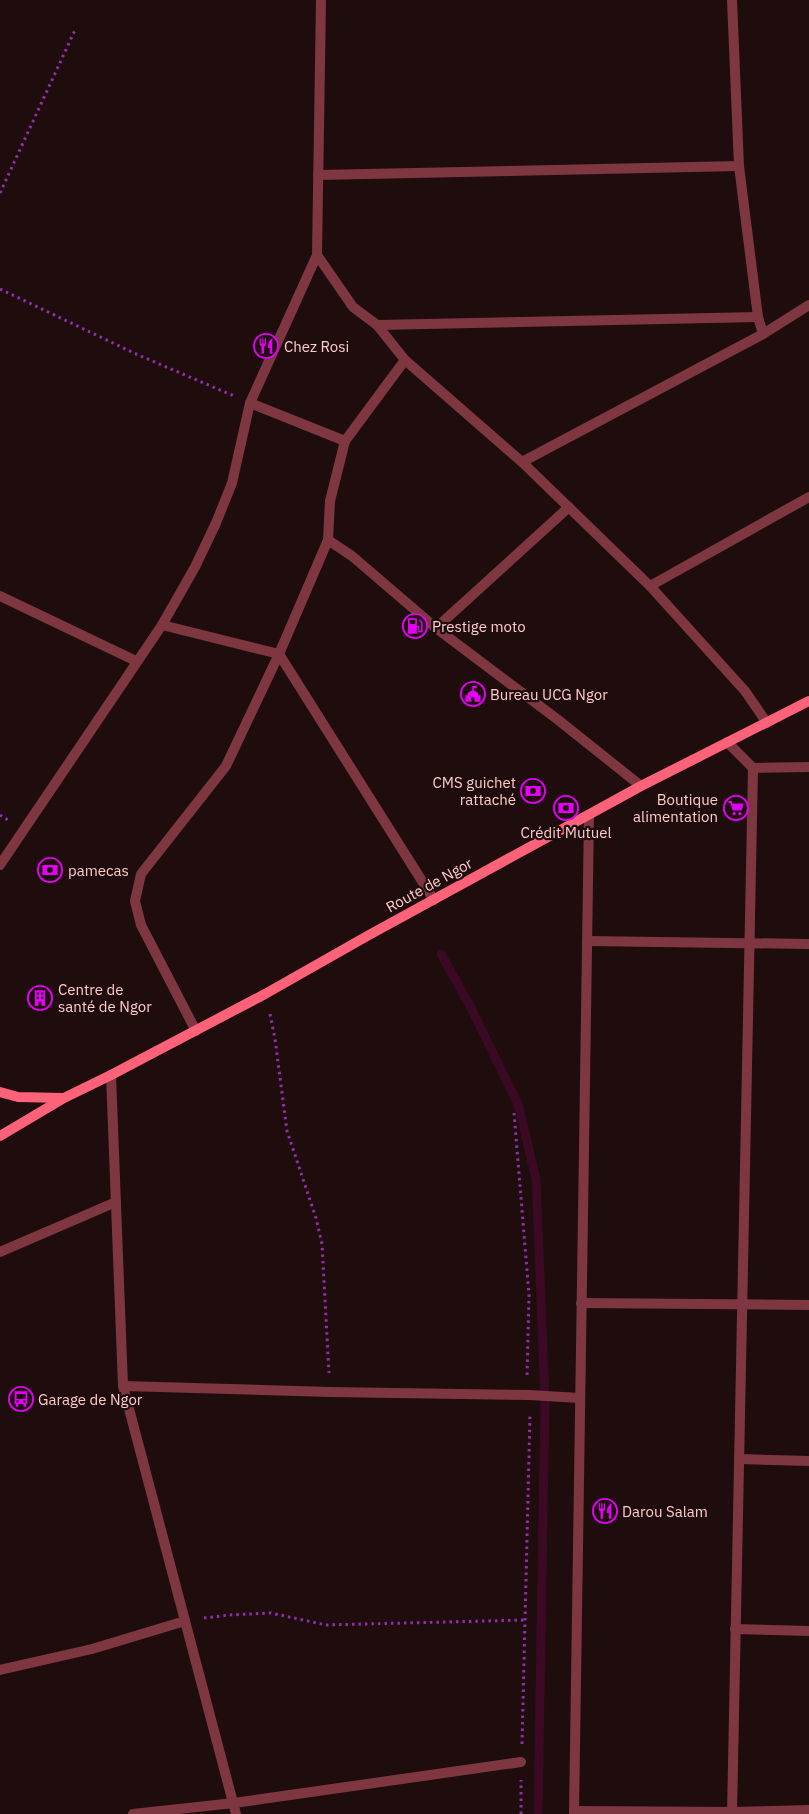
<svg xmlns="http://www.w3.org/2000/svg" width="809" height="1814" font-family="'IBM Plex Sans',sans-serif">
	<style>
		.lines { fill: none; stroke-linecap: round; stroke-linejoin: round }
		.stream { stroke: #3b0924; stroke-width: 9 }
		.path { stroke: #912eb0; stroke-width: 3; stroke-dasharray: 2.5 4; stroke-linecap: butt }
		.lane { stroke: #7e3741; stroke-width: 10 }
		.street { stroke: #7e3741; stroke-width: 10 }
		.secondary { stroke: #fe6279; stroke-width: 10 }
		.labels { text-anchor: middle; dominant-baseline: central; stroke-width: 4.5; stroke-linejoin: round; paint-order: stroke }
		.poi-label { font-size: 15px; fill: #ffcbce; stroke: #1f0c0c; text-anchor: start }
		.street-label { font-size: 15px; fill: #ffcbce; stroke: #1f0c0c }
	</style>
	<rect width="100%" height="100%" fill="#1f0c0c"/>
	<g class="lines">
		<!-- stream -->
		<polyline class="stream" points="441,954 470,1006 518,1104 536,1179 545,1400 538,1814"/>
		<!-- path -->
		<g class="path">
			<polyline points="0,193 75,30"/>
			<polyline points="0,289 136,354 234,396"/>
			<polyline points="0,815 8,820"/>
			<polyline points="270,1014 275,1039 287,1131 316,1218 322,1244 329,1373"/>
			<polyline points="514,1113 529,1295 527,1377"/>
			<polyline points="204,1618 229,1615 271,1613 326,1625 524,1620"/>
			<polyline points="522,1744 530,1415"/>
			<polyline points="521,1814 521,1780"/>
		</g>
		<!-- lane -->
		<polyline class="lane" points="0,1252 116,1202"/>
		<!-- street -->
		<g class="street">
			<polyline points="321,0 317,255 353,307 377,325 405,360 522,462 650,586 745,691 767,723"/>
			<polyline points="732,0 739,166 758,317 763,334"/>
			<polyline points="318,175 739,166"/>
			<polyline points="377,325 758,317"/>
			<polyline points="250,403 345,441"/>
			<polyline points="522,462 763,334 809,305"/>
			<polyline points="328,540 352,556 436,628 557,719 641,786"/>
			<polyline points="650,586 809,497"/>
			<polyline points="0,596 136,661"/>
			<polyline points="162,625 279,654 434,900"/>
			<polyline points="436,628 569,507"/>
			<polyline points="727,742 753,768 809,767"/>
			<polyline points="0,865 162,625 195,567 216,523 232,483 250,403 317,255"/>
			<polyline points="587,941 809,944"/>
			<polyline points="196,1031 141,925 135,901 141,874 226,766 279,654 328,540 330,501 345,441 405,360"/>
			<polyline points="111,1075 123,1386 236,1814"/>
			<polyline points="581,1303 809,1305"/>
			<polyline points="123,1386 330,1392 529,1395 580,1398"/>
			<polyline points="739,1459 809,1461"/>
			<polyline points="735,1629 809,1631"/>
			<polyline points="0,1670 92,1649 185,1621"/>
			<polyline points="574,1811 732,1812 809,1810"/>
			<polyline points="133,1814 234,1803 521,1762"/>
			<polyline points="574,1814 589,815"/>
			<polyline points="732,1814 753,768"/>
		</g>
		<!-- secondary -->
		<g class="secondary">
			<polyline points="0,1092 18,1097 63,1098"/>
			<polyline points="0,1136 64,1098 111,1075 265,994 369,935 641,786 809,701"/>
		</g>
	</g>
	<!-- icons -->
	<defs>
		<symbol id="restaurant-ring" viewBox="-11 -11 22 22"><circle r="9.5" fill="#1f0c0c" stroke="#e201f4" stroke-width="1.5"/><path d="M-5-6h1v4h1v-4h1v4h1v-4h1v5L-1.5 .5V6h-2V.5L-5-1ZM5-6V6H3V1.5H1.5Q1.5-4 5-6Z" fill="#e201f4"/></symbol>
		<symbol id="fuel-ring" viewBox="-11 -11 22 22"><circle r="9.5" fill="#1f0c0c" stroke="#e201f4" stroke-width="1.5"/><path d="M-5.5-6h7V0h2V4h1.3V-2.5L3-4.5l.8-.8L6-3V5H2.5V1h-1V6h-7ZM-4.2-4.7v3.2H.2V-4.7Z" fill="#e201f4"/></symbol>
		<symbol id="civic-ring" viewBox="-11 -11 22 22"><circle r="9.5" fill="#1f0c0c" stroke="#e201f4" stroke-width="1.5"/><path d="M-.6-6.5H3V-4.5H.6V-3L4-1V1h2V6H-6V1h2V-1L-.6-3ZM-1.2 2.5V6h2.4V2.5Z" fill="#e201f4"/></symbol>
		<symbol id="bank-ring" viewBox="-11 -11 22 22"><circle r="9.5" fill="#1f0c0c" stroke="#e201f4" stroke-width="1.5"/><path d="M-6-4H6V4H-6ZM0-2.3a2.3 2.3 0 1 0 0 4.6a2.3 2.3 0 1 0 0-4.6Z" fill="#e201f4"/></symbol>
		<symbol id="supermarket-ring" viewBox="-11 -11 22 22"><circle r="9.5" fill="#1f0c0c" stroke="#e201f4" stroke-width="1.5"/><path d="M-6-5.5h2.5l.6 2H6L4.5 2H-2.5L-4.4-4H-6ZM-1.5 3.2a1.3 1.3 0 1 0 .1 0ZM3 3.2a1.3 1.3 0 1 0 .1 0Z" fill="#e201f4"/></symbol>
		<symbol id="building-ring" viewBox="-11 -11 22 22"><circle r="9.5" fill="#1f0c0c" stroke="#e201f4" stroke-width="1.5"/><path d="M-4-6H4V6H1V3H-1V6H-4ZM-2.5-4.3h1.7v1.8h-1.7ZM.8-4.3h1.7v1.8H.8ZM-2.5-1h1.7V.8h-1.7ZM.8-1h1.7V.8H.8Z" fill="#e201f4"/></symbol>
		<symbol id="bus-ring" viewBox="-11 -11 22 22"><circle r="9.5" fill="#1f0c0c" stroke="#e201f4" stroke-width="1.5"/><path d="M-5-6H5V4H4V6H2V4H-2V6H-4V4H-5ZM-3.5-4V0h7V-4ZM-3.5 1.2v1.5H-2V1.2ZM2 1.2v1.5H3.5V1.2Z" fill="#e201f4"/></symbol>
	</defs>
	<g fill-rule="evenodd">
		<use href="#restaurant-ring" x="252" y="332" width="28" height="28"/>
		<use href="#fuel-ring" x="401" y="612" width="28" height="28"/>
		<use href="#civic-ring" x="459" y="680" width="28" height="28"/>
		<use href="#bank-ring" x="519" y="777" width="28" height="28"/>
		<use href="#bank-ring" x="552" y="794" width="28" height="28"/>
		<use href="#supermarket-ring" x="722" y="794" width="28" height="28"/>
		<use href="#bank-ring" x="36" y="856" width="28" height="28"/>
		<use href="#building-ring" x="26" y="984" width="28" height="28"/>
		<use href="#bus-ring" x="7" y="1385" width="28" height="28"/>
		<use href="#restaurant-ring" x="591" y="1497" width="28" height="28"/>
	</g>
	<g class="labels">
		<!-- poi labels -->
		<g class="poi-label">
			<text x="284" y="346">Chez Rosi</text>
			<text x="432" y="626">Prestige moto</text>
			<text x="490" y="694">Bureau UCG Ngor</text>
			<text x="516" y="782" text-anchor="end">CMS guichet<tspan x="516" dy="17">rattaché</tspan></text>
			<text x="718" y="799" text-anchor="end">Boutique<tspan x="718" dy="17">alimentation</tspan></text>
			<text x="566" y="832" text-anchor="middle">Crédit Mutuel</text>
			<text x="68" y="870">pamecas</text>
			<text x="58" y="989">Centre de<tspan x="58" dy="17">santé de Ngor</tspan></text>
			<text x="38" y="1399">Garage de Ngor</text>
			<text x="622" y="1511">Darou Salam</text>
		</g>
		<!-- street labels -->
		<g class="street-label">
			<text transform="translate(429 885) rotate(-29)">Route de Ngor</text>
		</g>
	</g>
</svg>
